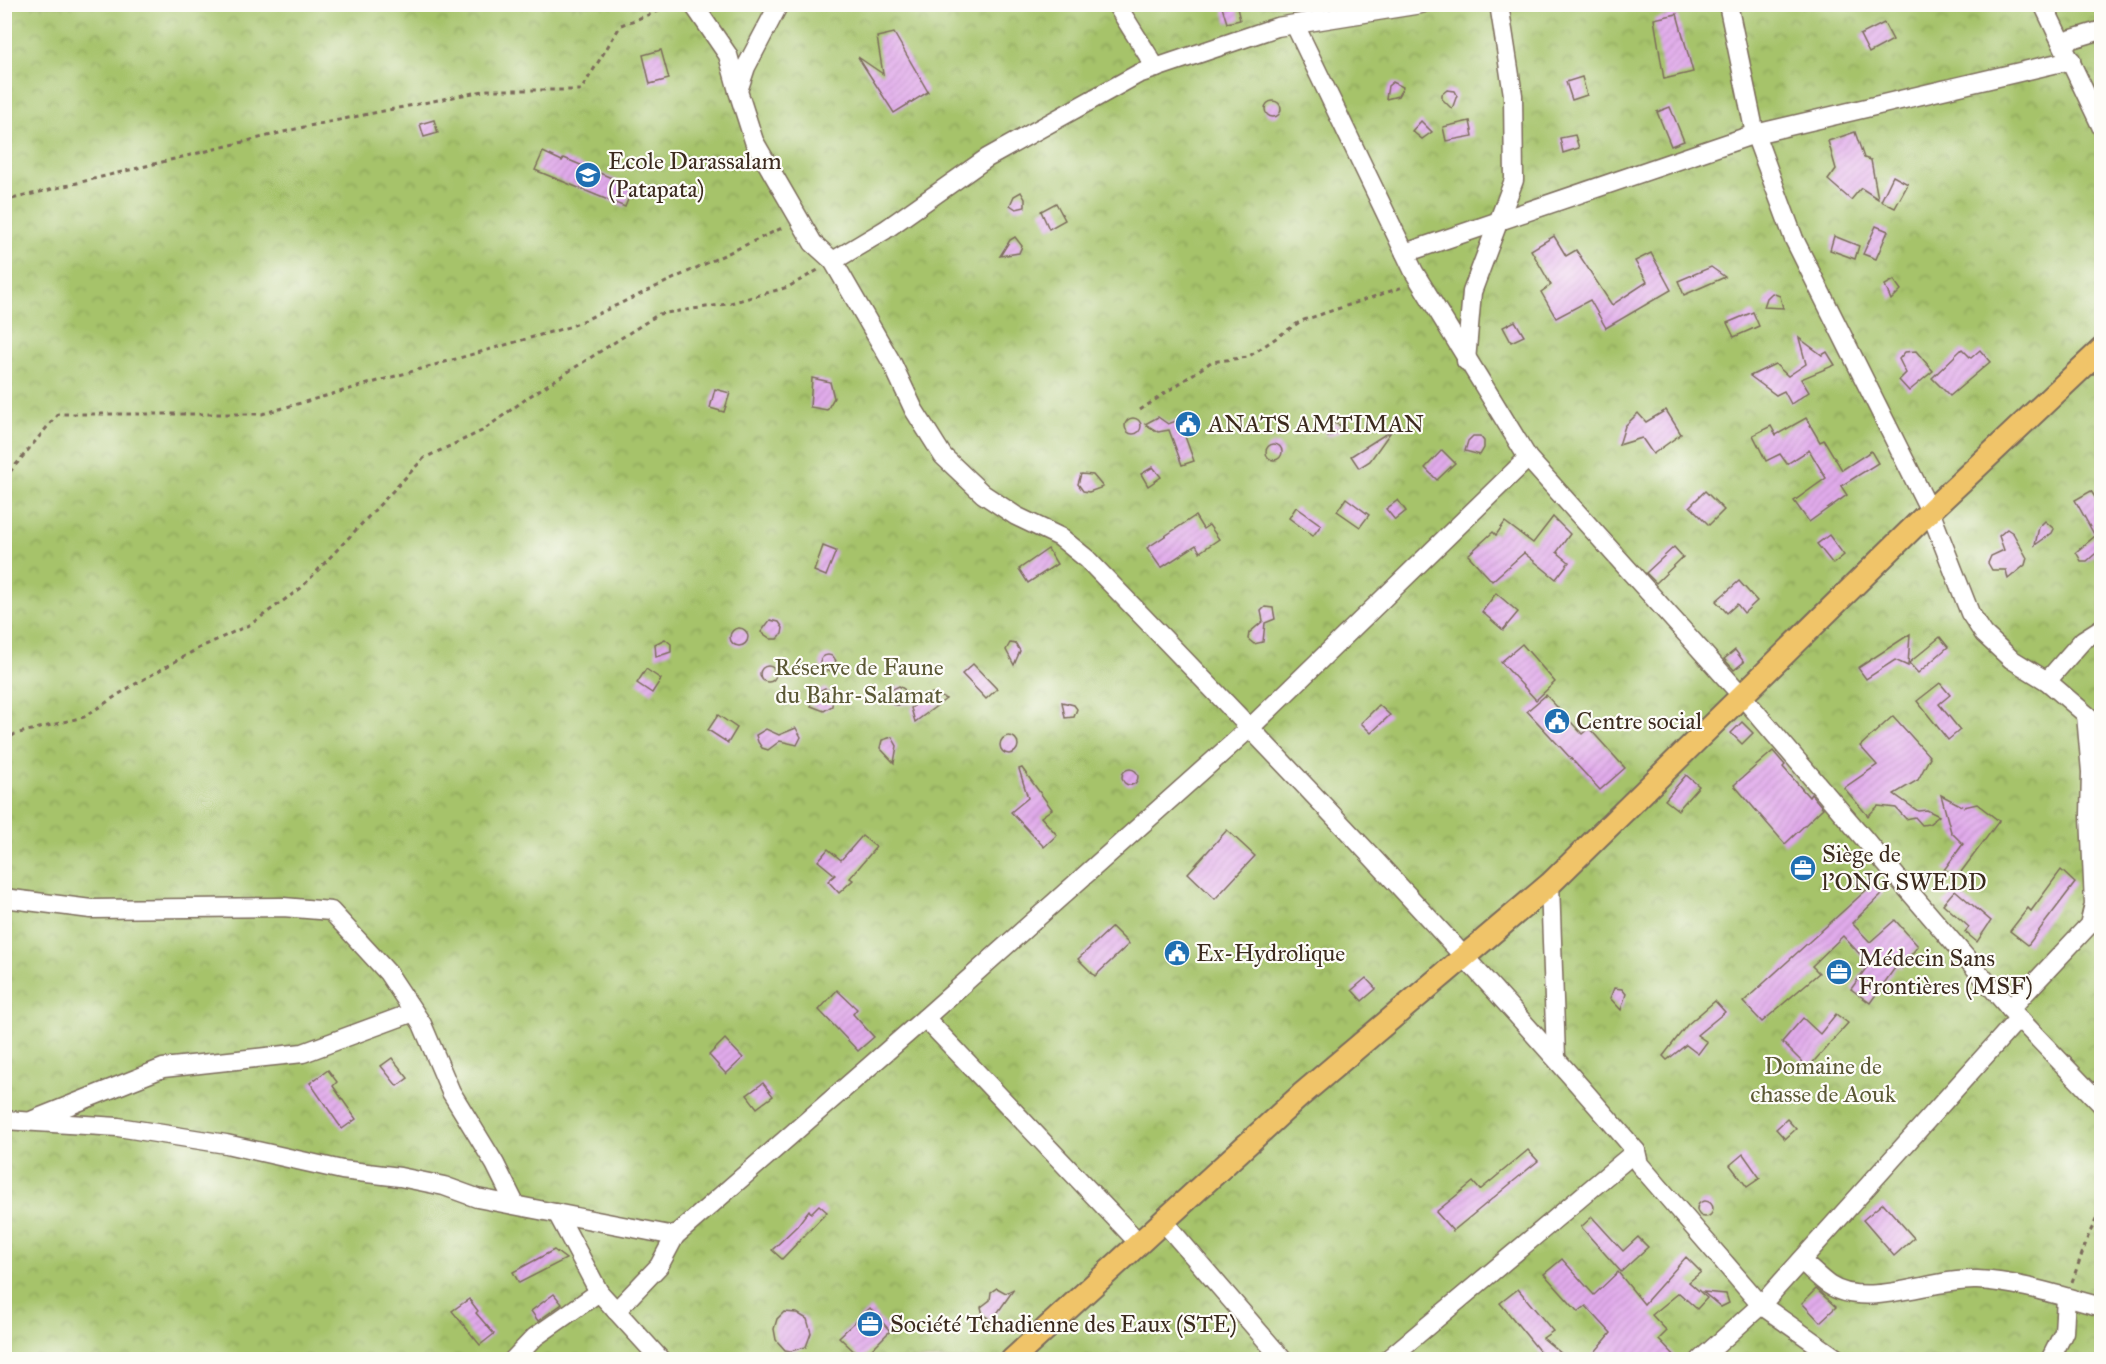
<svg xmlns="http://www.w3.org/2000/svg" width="2106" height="1364" font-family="'IM FELL Great Primer',serif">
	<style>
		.park { fill: url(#park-crowns); stroke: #707644; stroke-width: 1.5 }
		.building { fill: url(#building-hatch) }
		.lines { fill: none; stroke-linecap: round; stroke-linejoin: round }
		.minor-casing { stroke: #7c6c5c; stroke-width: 21 }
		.major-casing { stroke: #7c6c5c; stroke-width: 26 }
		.path { stroke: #7c6c5c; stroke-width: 3; stroke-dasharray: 4.5 4.5; stroke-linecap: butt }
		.minor { stroke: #fff; stroke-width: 18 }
		.major { stroke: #f0c469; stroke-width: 22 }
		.labels { text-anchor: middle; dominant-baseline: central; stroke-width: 4.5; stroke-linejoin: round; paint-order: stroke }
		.poi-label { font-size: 24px; fill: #3b2a1e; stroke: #fdfcf7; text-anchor: start }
		.park-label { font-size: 24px; fill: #5b5835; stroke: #fdfcf7 }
	</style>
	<defs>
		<pattern id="park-crowns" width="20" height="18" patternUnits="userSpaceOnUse" patternTransform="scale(1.5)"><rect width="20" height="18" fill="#a6c36a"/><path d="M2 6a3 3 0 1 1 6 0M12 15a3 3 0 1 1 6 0" fill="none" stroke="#889f57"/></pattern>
		<pattern id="building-hatch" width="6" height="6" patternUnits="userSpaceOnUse" patternTransform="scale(1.5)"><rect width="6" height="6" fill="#e1abeb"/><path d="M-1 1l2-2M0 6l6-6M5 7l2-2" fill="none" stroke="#c293c9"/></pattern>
	</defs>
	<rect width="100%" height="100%" fill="#fdfcf7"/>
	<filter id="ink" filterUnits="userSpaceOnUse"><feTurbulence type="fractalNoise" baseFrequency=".0167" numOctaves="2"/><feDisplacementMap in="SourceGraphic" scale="12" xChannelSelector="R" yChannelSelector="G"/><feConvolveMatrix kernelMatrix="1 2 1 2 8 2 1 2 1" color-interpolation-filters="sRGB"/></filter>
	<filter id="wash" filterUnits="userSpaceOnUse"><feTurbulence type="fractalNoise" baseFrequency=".008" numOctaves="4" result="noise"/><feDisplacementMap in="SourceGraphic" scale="24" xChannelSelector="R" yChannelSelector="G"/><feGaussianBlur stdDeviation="1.35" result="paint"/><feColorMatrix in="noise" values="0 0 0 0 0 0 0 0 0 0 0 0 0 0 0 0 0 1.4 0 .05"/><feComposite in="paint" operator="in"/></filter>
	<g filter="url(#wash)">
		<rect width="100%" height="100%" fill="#f4e6ce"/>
		<!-- park -->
		<polygon class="park" points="5,5 2101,5 2101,1359 5,1360"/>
		<g id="blocks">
			<!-- building -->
			<g class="building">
				<polygon points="1221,4 1236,4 1240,20 1227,23"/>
				<polygon points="1677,14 1693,72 1664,79 1654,19"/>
				<polygon points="1884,23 1893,40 1869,53 1860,35"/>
				<polygon points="894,33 928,92 894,113 858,57 883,74 877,37"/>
				<polygon points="661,50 669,79 650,84 643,55"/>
				<polygon points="1582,77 1587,95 1572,100 1566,82"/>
				<polygon points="1393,82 1403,87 1398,96 1386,99 1388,86"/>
				<polygon points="1447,90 1455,91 1457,95 1452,109 1442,99 1442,94"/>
				<circle cx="1273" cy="109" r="8"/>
				<polygon points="1670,107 1684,141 1671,146 1657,112"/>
				<polygon points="434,120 438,133 424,137 420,124"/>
				<polygon points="1421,121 1432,132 1422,139 1412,131"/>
				<polygon points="1470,121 1473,136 1446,141 1443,127"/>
				<polygon points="1855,132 1864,158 1871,160 1878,199 1861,188 1851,200 1828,180 1836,169 1828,141"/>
				<polygon points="1575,135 1579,148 1563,153 1560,138"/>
				<polygon points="543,152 562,161 564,158 633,187 625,207 535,170"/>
				<polygon points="1893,176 1908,184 1895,208 1881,201"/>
				<polygon points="1021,192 1025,199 1025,207 1016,209 1010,205 1014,196"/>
				<polygon points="1056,203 1065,220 1049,229 1041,211"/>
				<polygon points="1876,226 1888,231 1876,259 1863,254"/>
				<polygon points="1554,236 1566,256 1576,250 1612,305 1647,282 1635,261 1651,253 1671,290 1606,328 1590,300 1556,318 1541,292 1551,285 1531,250"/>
				<polygon points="1834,236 1859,246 1855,259 1830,250"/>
				<polygon points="1015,237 1022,246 1019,253 1000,256 1010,240"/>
				<polygon points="1711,267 1725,277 1684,295 1678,281"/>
				<polygon points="1894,280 1901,290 1891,300 1885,285"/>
				<polygon points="1772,293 1780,296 1783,308 1764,307 1767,298"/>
				<polygon points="1753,312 1759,326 1734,337 1727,323"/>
				<polygon points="1515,321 1524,336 1511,342 1503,327"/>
				<polygon points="1799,338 1822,355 1827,352 1835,365 1801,379 1809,392 1791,404 1784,391 1776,395 1750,376 1775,364 1788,376 1806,364"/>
				<polygon points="1962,349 1971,358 1980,350 1990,362 1950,396 1932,378"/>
				<polygon points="1916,351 1933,371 1909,391 1899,380 1906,373 1899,359 1905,352"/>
				<polygon points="812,378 830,382 834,398 827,410 810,407"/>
				<polygon points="715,389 730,393 724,412 710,408"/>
				<polygon points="1666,410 1681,434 1653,454 1642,438 1619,445 1625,426 1638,413 1646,422"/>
				<polygon points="1158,417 1168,424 1179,420 1194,461 1182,465 1169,430 1158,432 1145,424"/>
				<circle cx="1133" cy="426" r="8"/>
				<polygon points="1806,418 1820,442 1824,440 1842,470 1871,451 1878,463 1841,486 1847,495 1809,522 1794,501 1826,478 1809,450 1787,464 1780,454 1766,461 1753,435 1771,426 1776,435"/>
				<polygon points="1330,421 1346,428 1328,437 1322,428"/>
				<polygon points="1392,430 1370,461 1359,468 1351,456"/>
				<polygon points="1473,436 1480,436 1484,441 1484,448 1480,455 1465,451 1468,441"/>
				<circle cx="1274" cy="452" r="8"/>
				<polygon points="1442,450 1455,463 1437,480 1425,468"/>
				<polygon points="1153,467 1161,477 1148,486 1141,474"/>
				<polygon points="1081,474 1093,475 1103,487 1089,492 1083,491 1078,484"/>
				<polygon points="1705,491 1724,510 1709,525 1690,506"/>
				<polygon points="2091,491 2102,508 2102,548 2087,561 2081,561 2076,552 2095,536 2075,500"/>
				<polygon points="1346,498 1369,515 1360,527 1337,511"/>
				<polygon points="1398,500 1406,511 1395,520 1386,509"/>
				<polygon points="1296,507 1321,525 1313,536 1289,518"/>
				<polygon points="1195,516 1203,529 1209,525 1219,539 1200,552 1196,545 1161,568 1147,548"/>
				<polygon points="1553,517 1570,534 1557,552 1569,562 1556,579 1524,553 1492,581 1468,555 1493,532 1496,535 1505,522 1533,543"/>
				<polygon points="2045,521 2054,529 2052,533 2035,545 2039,527"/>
				<polygon points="2007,529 2013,533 2027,558 2025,565 2008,579 2006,570 1992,570 1988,563 1991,556 2004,550 1999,536"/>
				<polygon points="1829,535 1844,555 1833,564 1817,544"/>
				<polygon points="823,546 836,551 826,576 814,571"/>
				<polygon points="1674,547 1683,557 1656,583 1646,573"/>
				<polygon points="1048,549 1057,564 1028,583 1019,569"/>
				<polygon points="1739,581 1757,601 1744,613 1737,604 1727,613 1716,601"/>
				<polygon points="1496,593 1518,612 1503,630 1482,612"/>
				<polygon points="1265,607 1273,608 1275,619 1265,623 1263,642 1254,644 1248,639 1249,633 1263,621 1261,611"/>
				<polygon points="770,620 779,622 783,628 782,634 777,639 771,639 761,632"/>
				<circle cx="739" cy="637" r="9"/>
				<polygon points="1910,634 1908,666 1895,660 1866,679 1858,668"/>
				<polygon points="1940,637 1948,647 1918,673 1909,663"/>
				<polygon points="665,639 671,644 671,652 656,657 655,644"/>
				<polygon points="1010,643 1016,644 1020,651 1014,665 1006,650"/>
				<polygon points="1522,644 1555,682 1536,700 1501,662"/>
				<polygon points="1735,650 1744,662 1734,670 1724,659"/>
				<circle cx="828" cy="663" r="8"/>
				<polygon points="973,664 997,689 986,699 962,674"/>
				<circle cx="768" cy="674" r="8"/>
				<polygon points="646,669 661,679 652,693 637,683"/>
				<polygon points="1940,683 1950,695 1939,704 1960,730 1948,740 1917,701"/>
				<polygon points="899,686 904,689 914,704 896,705 890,703 888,691"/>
				<polygon points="825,688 833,696 832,706 824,711 811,706 815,693"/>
				<polygon points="932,693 946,699 915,722 911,708"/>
				<polygon points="1546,695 1582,734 1589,728 1625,768 1600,790 1527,711"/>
				<polygon points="1062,702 1074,705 1077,709 1074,717 1065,718"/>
				<polygon points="1379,705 1390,715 1371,733 1361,723"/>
				<polygon points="718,715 737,728 728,743 708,730"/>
				<polygon points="1893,716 1930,757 1918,780 1894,794 1918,811 1927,810 1939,816 1929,824 1922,825 1915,817 1906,819 1896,808 1878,806 1868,816 1844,788 1877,765 1860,746"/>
				<polygon points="1742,722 1753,733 1742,744 1731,733"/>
				<polygon points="796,728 801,737 797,745 780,741 768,750 762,748 758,742 756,735 766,729 779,735"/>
				<circle cx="1009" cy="745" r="9"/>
				<polygon points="892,737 897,746 894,763 880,748 882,740"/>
				<polygon points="1773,751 1785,765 1783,767 1809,797 1811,794 1823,808 1785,844 1734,785"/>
				<polygon points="1022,768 1052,809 1041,817 1057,835 1044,847 1011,812 1028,798 1019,769"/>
				<circle cx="1130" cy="777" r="8"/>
				<polygon points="1686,775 1699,786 1678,810 1665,800"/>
				<polygon points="1941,795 1964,807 1977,804 1999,821 1958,876 1944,870 1963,844 1951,832"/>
				<polygon points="1227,830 1255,856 1215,899 1188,873"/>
				<polygon points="862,836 876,847 850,878 853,880 839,893 828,881 835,875 818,861 828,849 841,860"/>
				<polygon points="2061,870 2075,883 2028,945 2010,931 2028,908 2031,911"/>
				<polygon points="1874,883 1883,893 1852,923 1870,942 1895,920 1918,946 1901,968 1897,965 1870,1003 1851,989 1869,964 1843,936 1812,966 1819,973 1762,1022 1743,1002"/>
				<polygon points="1955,890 1991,921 1977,942 1965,932 1969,927 1943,904"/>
				<polygon points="1112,927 1129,944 1095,976 1078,959"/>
				<polygon points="1366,978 1376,989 1362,1001 1352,990"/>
				<polygon points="1614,988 1622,989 1626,994 1621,1010 1610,998"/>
				<polygon points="837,990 857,1009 853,1014 874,1037 858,1051 819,1010"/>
				<polygon points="1715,1001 1725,1012 1697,1035 1707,1042 1698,1054 1686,1045 1667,1060 1663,1056 1687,1025"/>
				<polygon points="1836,1014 1848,1023 1808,1068 1782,1042 1803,1018 1820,1034"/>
				<polygon points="725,1039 743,1058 726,1074 709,1055"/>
				<polygon points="392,1058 408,1078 397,1086 381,1066"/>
				<polygon points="328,1070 337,1082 333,1086 356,1119 342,1129 310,1083"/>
				<polygon points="763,1083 773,1096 757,1108 747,1095"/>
				<polygon points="1787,1119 1796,1129 1785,1139 1776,1129"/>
				<polygon points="1528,1150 1538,1161 1453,1231 1436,1212 1473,1182 1480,1190"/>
				<polygon points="1743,1154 1760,1178 1747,1187 1730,1165"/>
				<circle cx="1705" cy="1209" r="8"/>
				<polygon points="1883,1203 1914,1238 1894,1256 1863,1220"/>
				<polygon points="819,1205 827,1212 782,1259 772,1250 797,1226 809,1210 811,1213"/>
				<polygon points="1592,1217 1623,1251 1638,1237 1648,1247 1621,1272 1581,1227"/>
				<polygon points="554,1250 566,1259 519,1283 513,1272"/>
				<polygon points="1686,1257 1701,1272 1689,1282 1707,1298 1697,1309 1679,1293 1652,1315 1667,1331 1659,1339 1678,1359 1589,1359 1611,1333 1586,1306 1578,1312 1544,1274 1562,1259 1594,1295 1618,1272 1644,1304"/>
				<polygon points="997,1288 1006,1293 1014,1289 987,1328 988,1318 983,1315 981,1307 990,1300 991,1292"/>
				<polygon points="1518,1289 1553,1331 1543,1338 1568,1359 1546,1359 1500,1303"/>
				<polygon points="1816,1289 1836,1307 1820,1322 1802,1303"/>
				<polygon points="1703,1292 1726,1294 1729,1303 1721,1307"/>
				<polygon points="554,1294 562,1304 538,1321 531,1311"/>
				<polygon points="469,1299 478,1311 476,1313 494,1334 480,1345 452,1311"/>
				<polygon points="870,1308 890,1331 862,1359 839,1337"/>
				<polygon points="784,1312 797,1313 807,1319 811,1333 806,1347 791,1351 785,1350 776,1340 774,1329 777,1319"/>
			</g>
		</g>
	</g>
	<g filter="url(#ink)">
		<use href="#blocks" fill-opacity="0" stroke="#7c6c5c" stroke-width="1.5"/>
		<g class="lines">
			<defs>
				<g id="minor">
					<polyline points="693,4 728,55 738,91"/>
					<polyline points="779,4 746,67 738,91 754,141 813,243 833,261"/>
					<polyline points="1116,4 1156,68"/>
					<path d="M1421,4l-144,23 -139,47 -151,84 -102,72 -52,31 59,102 22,47 29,46 40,38 33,22 44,21 27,22c187,193 374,387 549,592l3,13 122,141 78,55"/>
					<polyline points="1728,4 1755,134 1794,239 1930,511 1970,613 1984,634 2011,659 2047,681 2102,728"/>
					<polyline points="2043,4 2102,128"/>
					<polyline points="1295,25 1414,272 1528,458 1742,696 2010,1009 2102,1105"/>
					<polyline points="2062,42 2102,30"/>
					<polyline points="1405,253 1755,134 2071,60"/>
					<polyline points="1466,361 1472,292 1514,180 1513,95 1499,4"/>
					<polyline points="2047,681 2083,640 2102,628"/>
					<polyline points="1550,884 1556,1057"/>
					<polyline points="4,898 91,909 283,907 331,911 388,973 422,1024 451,1092 495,1164 515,1204"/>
					<polyline points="2010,1009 2089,925 2094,904 2090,815 2091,772 2086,715"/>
					<polyline points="925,1018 1139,1243"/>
					<polyline points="4,1120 118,1127 226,1144 342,1170 400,1177 444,1186 477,1198 675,1236 925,1018 1251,727 1528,458"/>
					<polyline points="33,1120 163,1068 303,1053 414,1012"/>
					<polyline points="557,1213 599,1292"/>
					<polyline points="1163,1221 1283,1360"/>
					<path d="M1801,1261c9,7 18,17 28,24 37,25 104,-7 148,-5 43,2 83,16 125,27"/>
					<polyline points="616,1311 659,1266 675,1236"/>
					<polyline points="513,1360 535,1337 599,1292 661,1360"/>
					<polyline points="1387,1360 1636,1151"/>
					<polyline points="1700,1360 1761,1305 2018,1019"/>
					<polyline points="2050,1360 2064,1332 2066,1298"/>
				</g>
				<polyline id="major" points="1012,1360 1301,1095 1550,884 1930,511 2102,349"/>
			</defs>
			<!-- minor casing -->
			<use href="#minor" class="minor-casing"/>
			<!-- major casing -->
			<use href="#major" class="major-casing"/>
			<!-- path -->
			<g class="path">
				<polyline points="4,201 304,127 488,90 581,90 621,25 675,5"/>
				<polyline points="1140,410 1211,362 1248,357 1301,321 1403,287"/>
				<polyline points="4,479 58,414 262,414 572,326 784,227"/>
				<polyline points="4,741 15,734 84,717 130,687 199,648 251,624 301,588 424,458 482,431 530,396 659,314 727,304 788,287 818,270"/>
				<polyline points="2072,1282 2089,1234 2102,1208"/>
			</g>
			<!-- minor -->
			<use href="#minor" class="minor"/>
			<!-- major -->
			<use href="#major" class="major"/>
		</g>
	</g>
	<!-- icons -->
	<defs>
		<symbol id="school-disc" viewBox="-11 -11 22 22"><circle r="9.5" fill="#1f6fb2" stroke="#fdfcf7"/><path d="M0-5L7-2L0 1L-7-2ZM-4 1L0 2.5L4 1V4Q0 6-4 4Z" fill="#fff"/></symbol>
		<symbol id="civic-disc" viewBox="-11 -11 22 22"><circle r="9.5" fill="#1f6fb2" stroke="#fdfcf7"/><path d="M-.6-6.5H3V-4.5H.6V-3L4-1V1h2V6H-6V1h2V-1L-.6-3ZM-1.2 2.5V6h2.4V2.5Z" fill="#fff"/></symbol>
		<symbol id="office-disc" viewBox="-11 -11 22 22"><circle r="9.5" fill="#1f6fb2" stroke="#fdfcf7"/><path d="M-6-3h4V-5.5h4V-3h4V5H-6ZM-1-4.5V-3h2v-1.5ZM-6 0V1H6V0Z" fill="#fff"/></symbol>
	</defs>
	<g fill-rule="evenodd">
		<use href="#school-disc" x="573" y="160" width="30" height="30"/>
		<use href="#civic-disc" x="1173" y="409" width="30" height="30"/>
		<use href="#civic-disc" x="1542" y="706" width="30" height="30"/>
		<use href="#office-disc" x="1788" y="853" width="30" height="30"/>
		<use href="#civic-disc" x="1162" y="938" width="30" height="30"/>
		<use href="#office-disc" x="1824" y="957" width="30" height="30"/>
		<use href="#office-disc" x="855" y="1309" width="30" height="30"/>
	</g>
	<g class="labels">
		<!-- poi labels -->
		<g class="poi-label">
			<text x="608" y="161">Ecole Darassalam<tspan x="608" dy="28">(Patapata)</tspan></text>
			<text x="1208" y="424">ANATS AMTIMAN</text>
			<text x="1576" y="721">Centre social</text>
			<text x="1822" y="854">Siège de<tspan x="1822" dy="28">l'ONG SWEDD</tspan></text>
			<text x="1196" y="953">Ex-Hydrolique</text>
			<text x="1858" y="958">Médecin Sans<tspan x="1858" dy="28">Frontières (MSF)</tspan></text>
			<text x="890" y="1324">Société Tchadienne des Eaux (STE)</text>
		</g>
		<!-- park labels -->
		<g class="park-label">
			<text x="859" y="667">Réserve de Faune<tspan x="859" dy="28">du Bahr-Salamat</tspan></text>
			<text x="1823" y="1066">Domaine de<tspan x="1823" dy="28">chasse de Aouk</tspan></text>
		</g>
	</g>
	<!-- margin -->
	<rect width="2106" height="1364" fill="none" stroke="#fdfcf7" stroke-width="24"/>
</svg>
